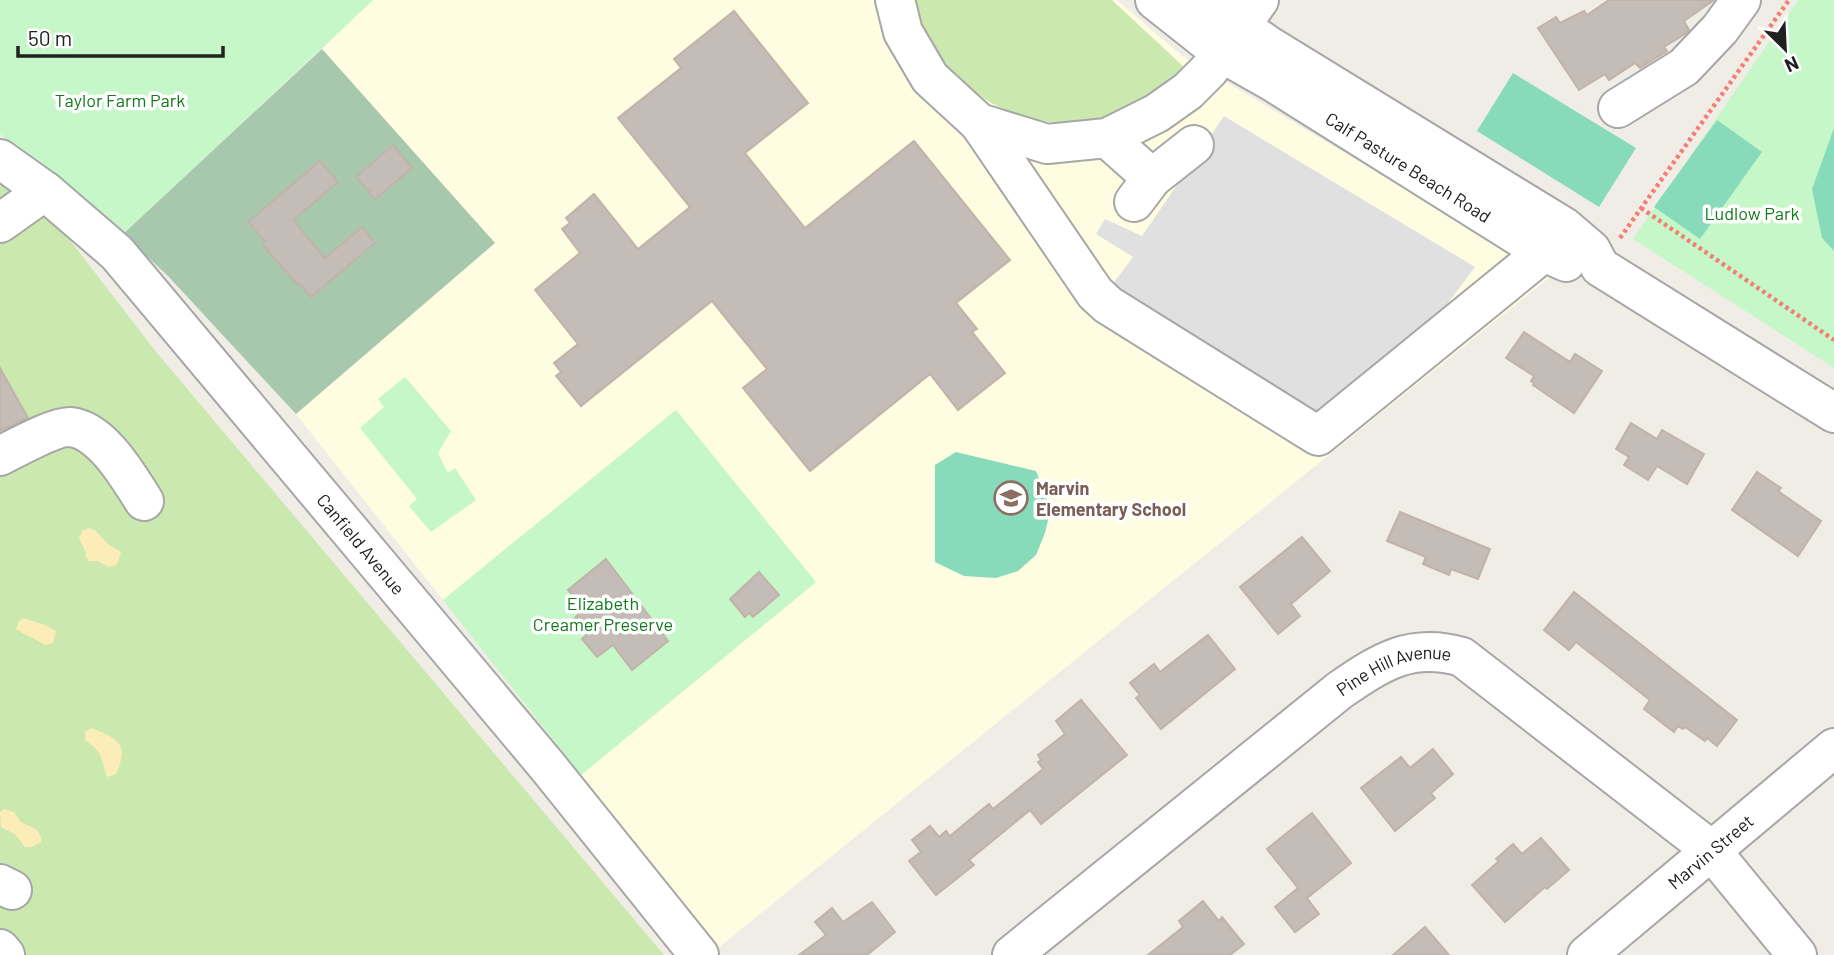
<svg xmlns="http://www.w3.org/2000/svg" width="1834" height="955" font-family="Barlow,sans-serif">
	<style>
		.education { fill: #fefde1 }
		.grass { fill: #cbe8af }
		.sand { fill: #fcedb8 }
		.cemetery { fill: #a8c8ad }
		.park { fill: #c6f7c9 }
		.pitch { fill: #88dbba }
		.parking { fill: #e0e0e0 }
		.building { fill: #c4bcb6; stroke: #c1b3a9; stroke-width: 2 }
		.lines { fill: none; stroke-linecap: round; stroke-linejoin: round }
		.minor-casing { stroke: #a7a7a7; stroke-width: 42 }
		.path { stroke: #f47e73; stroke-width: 4.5; stroke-dasharray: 3.5 3.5; stroke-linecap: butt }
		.minor { stroke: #fff; stroke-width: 38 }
		.labels { text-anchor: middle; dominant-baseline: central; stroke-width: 7; stroke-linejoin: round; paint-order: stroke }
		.park-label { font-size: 18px; fill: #107b18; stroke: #fff }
		.street-label { font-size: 18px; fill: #202020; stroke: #fff }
		.education-label { font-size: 18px; font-weight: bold; fill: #785e54; stroke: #fff; text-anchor: start }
	</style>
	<rect width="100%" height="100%" fill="#f0ede6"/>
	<!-- education -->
	<polygon class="education" points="373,0 1117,0 1181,55 1551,276 719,947 581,775 815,583 676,410 443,600 296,414 495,243 322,49"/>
	<!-- grass -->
	<g class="grass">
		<path d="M913,0h199l74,69c-7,6 -13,13 -20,18 -11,8 -49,29 -62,32 -67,15 -133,-13 -170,-71 -12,-19 -17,-26 -21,-48z"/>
		<polygon points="0,170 39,200 157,353 664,955 0,955"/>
	</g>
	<!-- sand -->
	<g class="sand">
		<polygon points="89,528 95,530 108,544 121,552 117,565 108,567 98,561 89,561 86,557 86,553 79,538 83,530"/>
		<path d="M23,618l22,7 11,6 -3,12 -8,2c-9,-6 -20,-10 -29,-16l3,-8z"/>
		<path d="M92,728c28,12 37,16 24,46l-8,3 -2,-2c-5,-19 -4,-23 -21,-35v-8z"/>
		<polygon points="4,809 14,812 21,822 37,830 41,837 41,842 31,847 25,847 15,834 1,827 0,812"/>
	</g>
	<!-- cemetery -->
	<polygon class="cemetery" points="322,49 495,243 296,414 168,276 123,234"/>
	<!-- park -->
	<g class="park">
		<polygon points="0,0 373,0 123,234 92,205 0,134"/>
		<polygon points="1798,0 1834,0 1834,368 1633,239"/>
		<polygon points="405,377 451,431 438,453 448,473 455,468 476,500 431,532 409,506 417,499 360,428 384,407 378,399"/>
		<polygon points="676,410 816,582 581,775 443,600"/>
	</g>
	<!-- pitch -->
	<g class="pitch">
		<polygon points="1513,73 1636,148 1599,207 1477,131"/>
		<polygon points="1717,120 1762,152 1700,239 1654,207"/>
		<polygon points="1834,128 1834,251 1822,238 1812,189"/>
		<polygon points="956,452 1036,471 1051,508 1045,533 1036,555 1018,571 996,578 964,576 935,562 935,465"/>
	</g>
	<!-- parking -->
	<polygon class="parking" points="1224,116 1475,267 1439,315 1314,413 1108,290 1133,257 1096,234 1105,219 1142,236"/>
	<!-- building -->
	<g class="building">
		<polygon points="1609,0 1714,0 1684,21 1689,30 1685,34 1664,47 1667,51 1640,68 1635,63 1609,80 1605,74 1579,90 1538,28 1556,17 1560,23 1584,11 1587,15"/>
		<polygon points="734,11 808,103 745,153 805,228 914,141 1010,260 956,303 977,329 972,332 1005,373 958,410 930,374 810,471 743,388 767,369 712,301 581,406 556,376 561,372 554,363 578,344 535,290 580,253 562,229 570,223 566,218 594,194 638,249 690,207 618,118 681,68 674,59"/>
		<polygon points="393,145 412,168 375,199 356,177"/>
		<polygon points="320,161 338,182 293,220 325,258 362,227 375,243 311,297 300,284 298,285 262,244 265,241 248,222"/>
		<polygon points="1524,332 1570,362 1575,354 1602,371 1574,413 1533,385 1534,383 1531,381 1534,376 1506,358"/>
		<polygon points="0,368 28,418 0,431"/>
		<polygon points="1631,423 1657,439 1662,430 1704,454 1687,484 1657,466 1648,480 1624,465 1629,457 1616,449"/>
		<polygon points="1757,472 1781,488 1778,491 1821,521 1798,556 1732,510"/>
		<polygon points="1400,512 1490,549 1478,579 1451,569 1449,575 1423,564 1426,557 1387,541"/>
		<polygon points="1302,537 1330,571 1291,604 1300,616 1278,634 1240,587"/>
		<polygon points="606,559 668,641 632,670 613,645 597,657 582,639 587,635 574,619 583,609 568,590"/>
		<polygon points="759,572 779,595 753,617 749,613 745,617 730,599"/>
		<polygon points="1574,592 1737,720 1717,746 1707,738 1705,741 1685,727 1683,729 1678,726 1674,732 1644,709 1650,700 1576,642 1569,650 1544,630"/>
		<polygon points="1208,635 1235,669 1161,729 1136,698 1140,695 1130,683 1154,664 1160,672"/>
		<polygon points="1081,700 1127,755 1041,824 1030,810 969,860 974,865 936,895 909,861 921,852 912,840 930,826 939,837 946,831 950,836 989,804 993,809 1043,769 1038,762 1041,760 1038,755 1065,734 1056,721"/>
		<polygon points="1433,749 1453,774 1431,793 1435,798 1395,831 1361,788 1401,757 1410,768"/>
		<polygon points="1312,813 1351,863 1307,898 1319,914 1295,932 1275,907 1298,888 1267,849"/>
		<polygon points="1541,838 1569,870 1547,889 1545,887 1505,922 1472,885 1499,861 1496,859 1513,844 1522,854"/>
		<polygon points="1203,901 1219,921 1222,917 1244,944 1230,955 1148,955 1183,927 1179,921"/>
		<polygon points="872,902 895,932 867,955 799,955 826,935 815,922 832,908 843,922"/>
		<polygon points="1425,927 1449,955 1393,955"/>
	</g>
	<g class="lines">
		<defs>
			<g id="minor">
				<polyline points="895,0 903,32 930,78 979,123 1047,144 1107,138 1157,113 1188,91 1209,70 1259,0"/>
				<path id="s1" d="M1155,0l67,53 51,29 271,170 22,10"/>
				<polyline points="1203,0 1269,46 1564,227 1591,250 1600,267 1834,413"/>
				<polyline points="1618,108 1684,67 1720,29 1741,0"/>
				<polyline points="979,123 1095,293 1108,305 1318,436 1544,252"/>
				<polyline points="1107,138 1152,178 1134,202"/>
				<path id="s2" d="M0,159l45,32 72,62 431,514 151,188"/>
				<polyline points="1152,178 1194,145"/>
				<polyline points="0,223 45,191"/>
				<path d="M0,456c14,-7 55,-30 70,-29 32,3 58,49 74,74"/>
				<polyline points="0,884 12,890"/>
				<polyline points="0,949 5,955"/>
				<path id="s3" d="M1012,955l328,-265c41,-28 71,-48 122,-33l248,192 87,106"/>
				<path id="s4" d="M1587,955l247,-207"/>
			</g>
		</defs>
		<!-- minor casing -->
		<use href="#minor" class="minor-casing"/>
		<!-- path -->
		<g class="path">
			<polyline points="1641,208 1834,340"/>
			<polyline points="1620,238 1789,0"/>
		</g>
		<!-- minor -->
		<use href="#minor" class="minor"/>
	</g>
	<!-- icons -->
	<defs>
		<symbol id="school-ring" viewBox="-11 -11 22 22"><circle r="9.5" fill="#fff" stroke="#8d6e63" stroke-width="1.5"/><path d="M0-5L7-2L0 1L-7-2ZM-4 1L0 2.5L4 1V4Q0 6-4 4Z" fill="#8d6e63"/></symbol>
	</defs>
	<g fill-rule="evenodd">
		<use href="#school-ring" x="992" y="479" width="38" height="38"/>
	</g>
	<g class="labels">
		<!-- park labels -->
		<g class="park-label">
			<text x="120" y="100">Taylor Farm Park</text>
			<text x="1752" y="213">Ludlow Park</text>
			<text x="603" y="603">Elizabeth<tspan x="603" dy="21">Creamer Preserve</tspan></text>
		</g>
		<!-- street labels -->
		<g class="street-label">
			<text stroke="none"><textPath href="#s1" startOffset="304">Calf Pasture Beach Road</textPath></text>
			<text stroke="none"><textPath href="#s2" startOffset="530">Canfield Avenue</textPath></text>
			<text stroke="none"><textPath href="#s3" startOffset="481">Pine Hill Avenue</textPath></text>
			<text stroke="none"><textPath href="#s4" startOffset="161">Marvin Street</textPath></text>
		</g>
		<!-- education labels -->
		<g class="education-label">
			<text x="1036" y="488">Marvin<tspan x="1036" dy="21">Elementary School</tspan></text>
		</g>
	</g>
	<!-- north arrow -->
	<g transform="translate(1785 49) rotate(156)" stroke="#ffffff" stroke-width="5" paint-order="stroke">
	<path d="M0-5L12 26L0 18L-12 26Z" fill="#202020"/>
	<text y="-10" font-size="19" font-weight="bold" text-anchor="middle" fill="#202020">N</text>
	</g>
	<!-- scale -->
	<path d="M18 46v10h205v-10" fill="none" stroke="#202020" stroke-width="3.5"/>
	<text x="28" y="46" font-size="21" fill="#202020" stroke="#ffffff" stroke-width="5" paint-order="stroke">50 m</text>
</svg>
